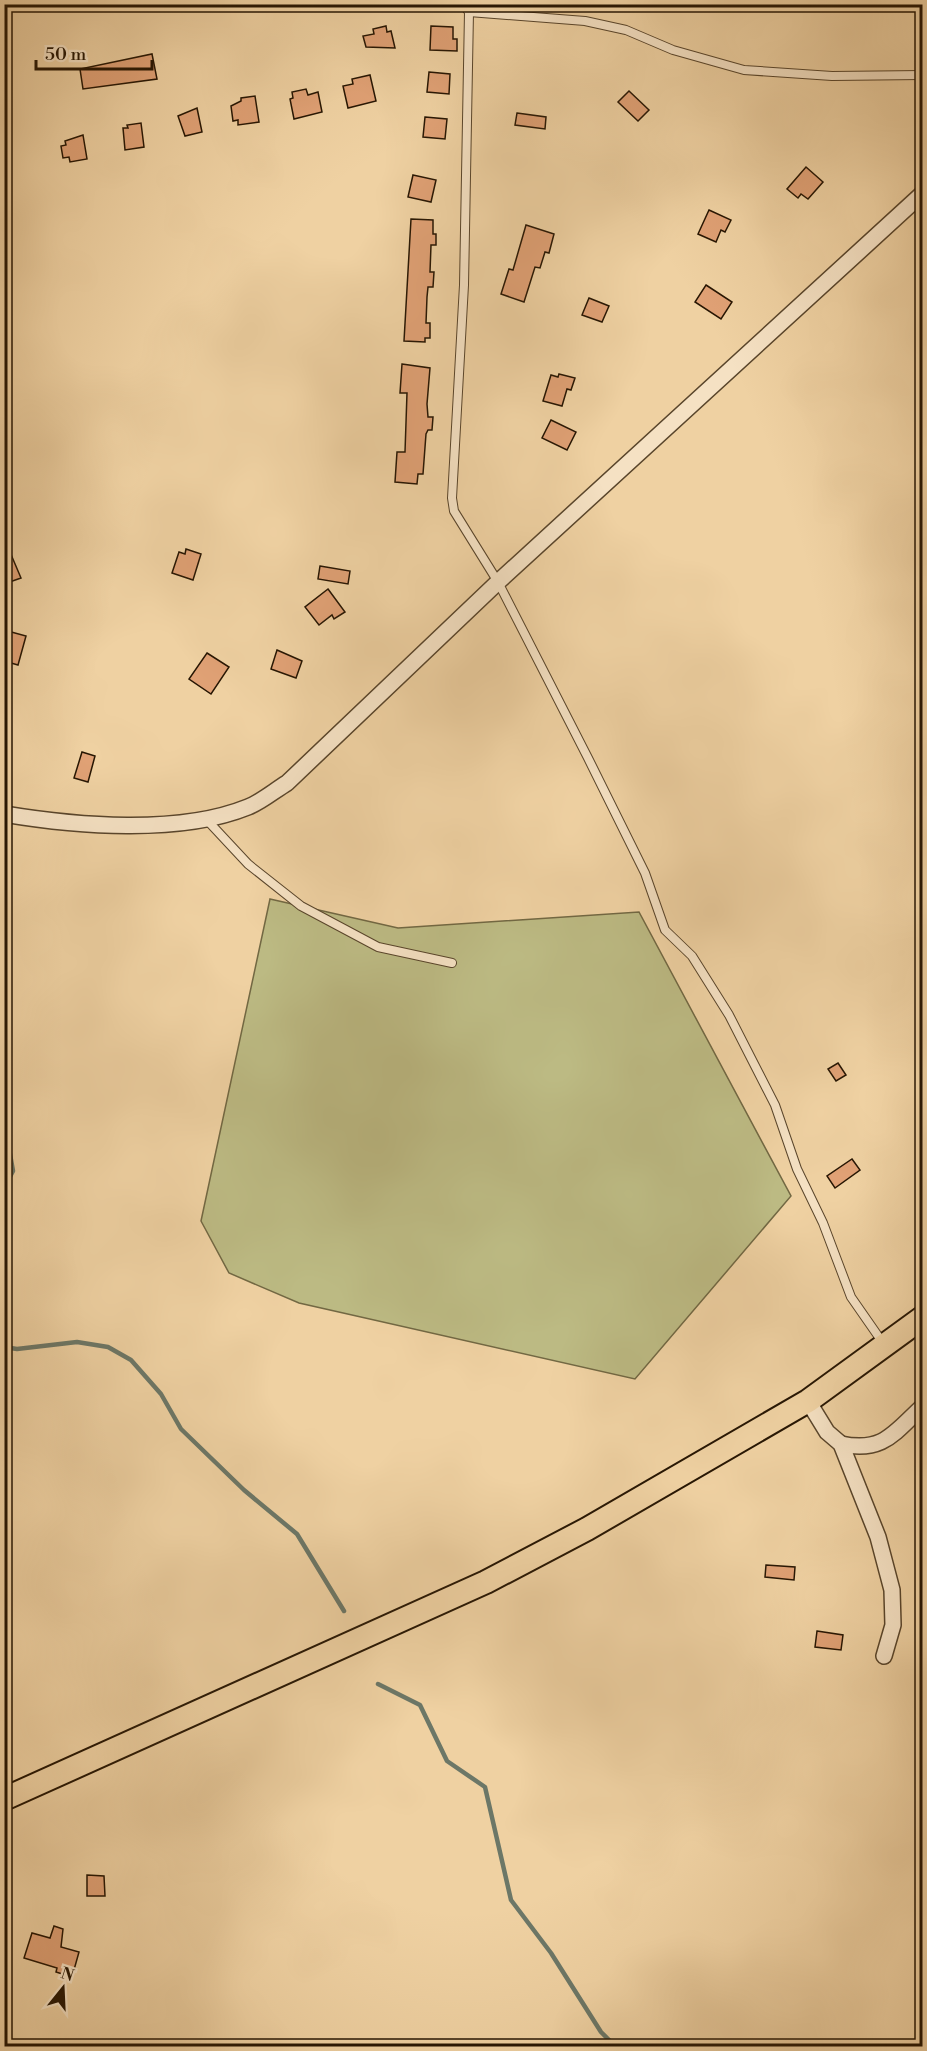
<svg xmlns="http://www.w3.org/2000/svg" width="927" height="2051" font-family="'Libre Bodoni',serif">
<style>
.green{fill:#bcba83;stroke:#726843;stroke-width:1.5}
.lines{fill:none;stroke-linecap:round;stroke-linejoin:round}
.stream{stroke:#6c7767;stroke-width:4.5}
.building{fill:#e0a175;stroke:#271603;stroke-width:1.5}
.service-casing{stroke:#59452b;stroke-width:10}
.minor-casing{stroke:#59452b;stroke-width:18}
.primary-casing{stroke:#271603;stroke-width:26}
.service{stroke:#f5e1c3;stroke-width:8}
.minor{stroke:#f5e1c3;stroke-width:15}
.primary{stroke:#efd1a2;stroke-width:22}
</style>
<rect width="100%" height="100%" fill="#efd1a2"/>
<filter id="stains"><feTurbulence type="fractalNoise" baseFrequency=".00333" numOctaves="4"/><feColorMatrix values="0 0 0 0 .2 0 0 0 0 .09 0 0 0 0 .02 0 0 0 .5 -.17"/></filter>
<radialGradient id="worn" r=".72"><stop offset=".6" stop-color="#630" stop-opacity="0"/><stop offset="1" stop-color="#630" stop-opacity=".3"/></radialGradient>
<polygon class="green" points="270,899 398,928 639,912 791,1196 635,1379 299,1303 229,1273 201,1221"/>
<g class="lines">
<g class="stream">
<polyline points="4,1121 13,1171 4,1188"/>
<polyline points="4,1347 17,1349 77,1342 108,1347 131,1360 161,1394 181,1429 244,1490 297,1534 344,1611"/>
<polyline points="378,1684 420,1705 447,1761 485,1787 511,1900 551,1953 601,2032 615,2046"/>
</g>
</g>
<g class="building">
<polygon points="386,26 387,32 391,31 395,48 366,47 363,36 374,34 373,29"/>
<polygon points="431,26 453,27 453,39 457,39 457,51 430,50"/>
<polygon points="152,54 157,79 83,89 80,69"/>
<polygon points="429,72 450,74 449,94 427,92"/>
<polygon points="370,75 376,101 348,108 343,86 353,84 352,79"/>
<polygon points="306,89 308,95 318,92 322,112 294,119 290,99 293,98 292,92"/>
<polygon points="629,91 649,110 638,121 618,102"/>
<polygon points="255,96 259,122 238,125 238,120 233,121 231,106 241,101 241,98"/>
<polygon points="197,108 202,132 185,136 178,116"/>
<polygon points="517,113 546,117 545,129 515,125"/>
<polygon points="425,117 447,119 445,139 423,137"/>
<polygon points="141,123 144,147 125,150 123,128 128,128 127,125"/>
<polygon points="83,135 87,159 70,162 69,157 63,158 61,146 66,145 65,141"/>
<polygon points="806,167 823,182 808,199 801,194 798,198 787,189"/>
<polygon points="413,175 436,180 431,202 408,197"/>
<polygon points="709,210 731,220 725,232 721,230 716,242 698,234"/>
<polygon points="411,219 433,220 433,234 436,234 436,245 431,245 430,272 434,272 433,287 428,287 427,297 426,323 430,323 430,338 425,338 425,342 404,341"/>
<polygon points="526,225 554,234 549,253 545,252 540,268 535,267 524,302 501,294 509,269 513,270"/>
<polygon points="706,285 732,302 721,319 695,302"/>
<polygon points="589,298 609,306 602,322 582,315"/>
<polygon points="402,364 430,368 427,404 428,417 433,417 432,430 428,430 426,434 423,474 418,474 417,484 395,482 397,452 405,452 407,393 400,393"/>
<polygon points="559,374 575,378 571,390 567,389 562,406 543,401 551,375 558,377"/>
<polygon points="551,420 576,432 567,450 542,438"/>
<polygon points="4,538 21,578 4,584"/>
<polygon points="186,549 201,554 193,580 172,573 179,552 185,554"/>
<polygon points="320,566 350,571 348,584 318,579"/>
<polygon points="328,589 345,612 334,619 332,615 319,625 305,607"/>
<polygon points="4,630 26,636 18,665 4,661"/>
<polygon points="277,650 302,661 296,678 271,669"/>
<polygon points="207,653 229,667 211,694 189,679"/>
<polygon points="82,752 95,756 88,782 74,778"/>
<polygon points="838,1063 846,1075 836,1081 828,1069"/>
<polygon points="852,1159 860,1170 835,1188 827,1176"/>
<polygon points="766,1565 795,1567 794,1580 765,1577"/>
<polygon points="817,1631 843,1635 841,1650 815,1647"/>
<polygon points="87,1875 104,1876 105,1896 87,1896"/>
<polygon points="54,1926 63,1929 61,1947 79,1952 72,1977 56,1972 57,1968 24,1958 32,1933 50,1938"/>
</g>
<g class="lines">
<g class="service-casing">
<g id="service">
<polyline points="463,4 469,12 585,21 626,30 673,50 744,70 832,76 922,75"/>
<polyline points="469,12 464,285 452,498 454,511 498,582 588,758 645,873 665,930 692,956 729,1015 775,1105 797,1169 823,1223 851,1297 883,1343"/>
<polyline points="206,819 248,864 301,906 378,947 452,963"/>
</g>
</g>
<g class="minor-casing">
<g id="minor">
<path d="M4,814C76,826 179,835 248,807C261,802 274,791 287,783L498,582L922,194"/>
<polyline points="808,1401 827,1432 841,1444 878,1537 892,1590 893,1625 884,1656"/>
<path d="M841,1444C883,1453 894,1433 922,1407"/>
</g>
</g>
<g class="primary-casing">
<polyline id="primary" points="4,1799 486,1582 587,1529 808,1401 922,1318"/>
</g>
<use href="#service" class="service"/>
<use href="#minor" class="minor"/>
<use href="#primary" class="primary"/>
</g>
<rect width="927" height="2051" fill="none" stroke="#efd1a2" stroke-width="24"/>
<rect x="6" y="6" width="915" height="2039" fill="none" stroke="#271603" stroke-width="3"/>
<rect x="12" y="12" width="903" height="2027" fill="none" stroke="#271603" stroke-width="1.5"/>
<g transform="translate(63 1988) rotate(18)" stroke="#f5e1c3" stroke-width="4.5" paint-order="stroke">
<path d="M0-4.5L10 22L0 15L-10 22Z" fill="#271603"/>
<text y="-9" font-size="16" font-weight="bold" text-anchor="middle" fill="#271603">N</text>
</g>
<path d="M36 60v9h116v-9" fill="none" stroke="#271603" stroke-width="3"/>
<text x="45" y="60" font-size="18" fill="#271603" stroke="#f5e1c3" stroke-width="4.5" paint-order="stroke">50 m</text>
<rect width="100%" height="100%" filter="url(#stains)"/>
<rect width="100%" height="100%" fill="url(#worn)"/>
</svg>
